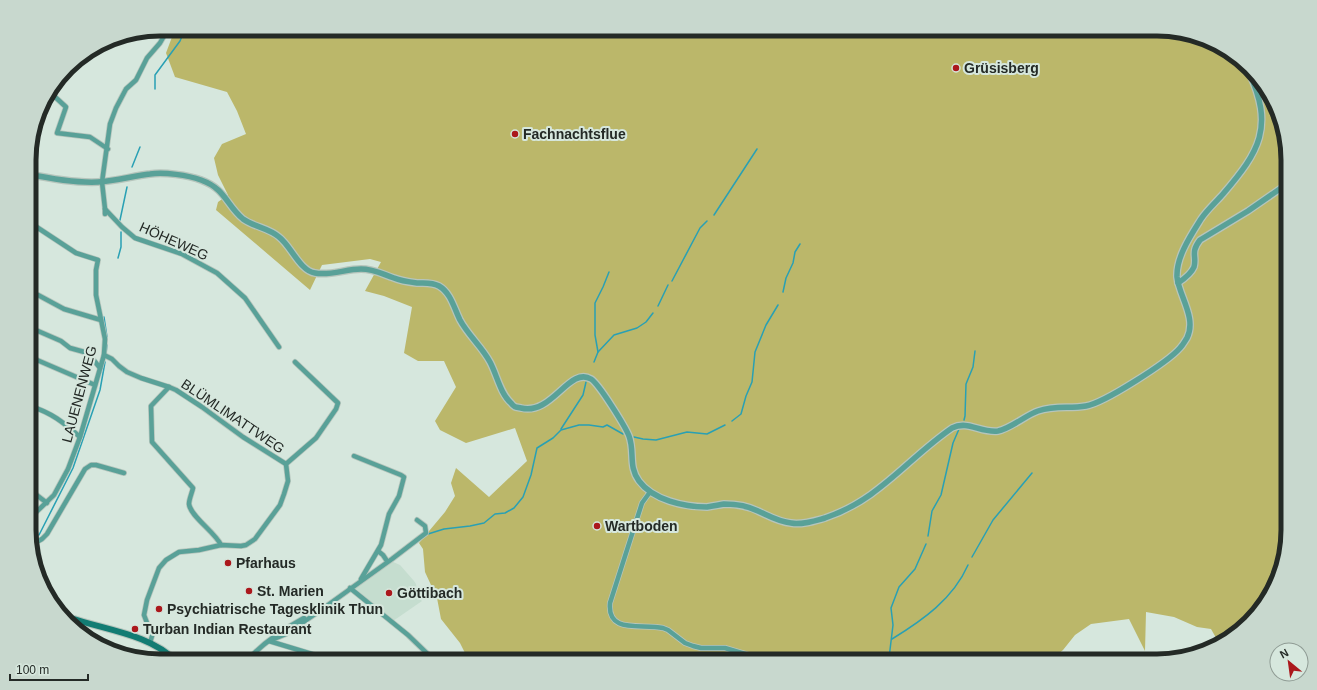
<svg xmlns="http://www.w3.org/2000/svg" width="1317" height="690" font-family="Arial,sans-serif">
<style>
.built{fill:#c5ddcf}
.green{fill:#bbb76a}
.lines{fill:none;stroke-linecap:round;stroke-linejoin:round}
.stream{stroke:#29a0b4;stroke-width:1.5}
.minor-casing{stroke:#b6c5bc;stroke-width:6}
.tertiary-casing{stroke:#b6c5bc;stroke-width:8}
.secondary-casing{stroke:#b6c5bc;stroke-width:8}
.minor{stroke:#59a198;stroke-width:4.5}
.tertiary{stroke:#59a198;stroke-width:5.5}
.secondary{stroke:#127c73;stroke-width:6}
.poi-dot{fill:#ab181c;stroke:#d6e7dd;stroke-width:1.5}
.labels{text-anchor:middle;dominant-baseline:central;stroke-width:4;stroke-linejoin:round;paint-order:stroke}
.poi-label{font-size:14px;font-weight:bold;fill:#242a26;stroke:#d6e7dd;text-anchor:start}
.street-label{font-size:14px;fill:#242a26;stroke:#d6e7dd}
.rim{fill:none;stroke:#242a26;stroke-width:5}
</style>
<rect width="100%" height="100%" fill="#d6e7dd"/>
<polygon class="built" points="391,561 400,565 414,581 416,584 418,597 422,601 393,621 355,588"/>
<polygon class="green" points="175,29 1157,29 1215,43 1266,87 1287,143 1288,531 1274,588 1230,639 1219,643 1211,629 1197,627 1174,617 1146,612 1145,651 1129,619 1091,624 1075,635 1063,650 1050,661 469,661 460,643 441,619 437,598 425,572 423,549 419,543 445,512 455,496 451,483 456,468 489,497 527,461 515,428 466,443 440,430 435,421 456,387 444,361 418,361 404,353 412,307 384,296 365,291 381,262 370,259 322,265 310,290 216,210 218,202 228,195 218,175 214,158 222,144 246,134 237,111 227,92 175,77 166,53"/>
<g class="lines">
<g class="stream">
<polyline points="155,89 155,75 180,41 185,29"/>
<polyline points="132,167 140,147"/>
<polyline points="714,215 757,149"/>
<polyline points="120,220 127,187"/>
<polyline points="118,258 121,247 121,232"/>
<polyline points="672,281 700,228 707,221"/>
<polyline points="783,292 786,278 793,263 795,252 800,244"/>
<polyline points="658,306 668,285"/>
<polyline points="104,317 107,337"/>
<polyline points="598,352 595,335 595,303 603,287 609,272"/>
<polyline points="106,353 107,345"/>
<polyline points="594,362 598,352 614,335 637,328 646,322 653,313"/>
<polyline points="964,420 965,416 966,384 973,367 975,351"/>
<polyline points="732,421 741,414 746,396 752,382 755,352 766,325 778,305"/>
<polyline points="561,429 583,395 586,382"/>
<polyline points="634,437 643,439 656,440 687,432 707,434 725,425"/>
<polyline points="428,534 444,529 470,526 484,523 495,514 505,513 514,508 523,497 531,475 537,448 553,438 561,430 579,425 589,425 603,427 607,425 623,434"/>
<polyline points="39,535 73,468 100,390 105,362"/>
<polyline points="928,536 932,511 941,495 953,443 959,429"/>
<polyline points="972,557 993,520 1032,473"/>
<path d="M892,639C923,620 953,599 968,565"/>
<polyline points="889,658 893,625 891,608 899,587 915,569 926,544"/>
</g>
<g class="minor-casing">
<g id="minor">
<polyline points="54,96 66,107 57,133 90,137 108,149"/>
<polyline points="105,209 122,227 135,238 182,254 217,273 245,298 279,347"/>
<polyline points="105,214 105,209 102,182 110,124 116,108 126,89 136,80 147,58 160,43 168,29"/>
<polyline points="29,222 76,253 98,260 96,270 96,295 105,339 104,355 80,437 68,469 54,495 30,518"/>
<polyline points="30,292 38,295 64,309 101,320"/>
<polyline points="38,331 61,341 70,348 88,353 100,368"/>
<polyline points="104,355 112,359 119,366 127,372 141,378 169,387 176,390 202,407 243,437 286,464"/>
<polyline points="30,357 95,385"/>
<path d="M169,387L151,406L152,442L193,488C192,493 189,499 189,504C190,516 215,532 221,545"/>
<path d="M30,406C52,413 63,422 80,437"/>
<polyline points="354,456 401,475 404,477 399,496 389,514 381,545 361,579"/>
<polyline points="30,490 47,503"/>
<path d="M650,492L642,503L610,603C607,635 642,623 663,628L668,630L685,643L693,646L701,648H725L762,659L783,661L870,657H877L886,661"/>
<polyline points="35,543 42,539 47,534 85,469 91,465 96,465 124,473"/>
<polyline points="378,551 383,555 387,561"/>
<polyline points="350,588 408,635 435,661"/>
<polyline points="269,641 286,634 321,610 392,559 426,533 425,526 417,520"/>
<polyline points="269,641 335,661"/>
<polyline points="150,643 152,636 144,615 147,600 159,568 166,560 179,552 199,550 221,545 241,546 246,545 255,539 280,505 284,494 288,481 286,464 316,438 336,409 338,403 295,362"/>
<path d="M247,661C262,643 284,629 304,618"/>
</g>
</g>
<g class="tertiary-casing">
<g id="tertiary">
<path d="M29,174C52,179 76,183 98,182C116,181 133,176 150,174C164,172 188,175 201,180C226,189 226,205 243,219C254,227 269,228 279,237C291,246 300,271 315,273C330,276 346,269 361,269C374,269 382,274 394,278C401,281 409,282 417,283C425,283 432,282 439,286C451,293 454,308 460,320C468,335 482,347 490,362C497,375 500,393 511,403C515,408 516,407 521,408C552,416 569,366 591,379C599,384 625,426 629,436C635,452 628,466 639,481C653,500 684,507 707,507C713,506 719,505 724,504C735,504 748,506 758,511C769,516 779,522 791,523C802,525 814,521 825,518C879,500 907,459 952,428C968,420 980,433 998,431C1010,429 1026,415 1038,411C1056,405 1069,409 1086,406C1104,403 1168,362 1180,348C1183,345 1185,341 1187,338C1197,318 1179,296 1177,277C1176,257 1191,235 1201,219C1207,210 1216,202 1223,194C1260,151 1274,127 1249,72"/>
<path d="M1178,283C1184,279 1191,274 1194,267C1197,256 1190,253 1200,240L1248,211L1287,184"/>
</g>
</g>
<g class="secondary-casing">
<g id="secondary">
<polyline points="30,534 36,546 41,576"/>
<polyline points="43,581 44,585"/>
<path d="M68,617C103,630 148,633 176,661"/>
</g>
</g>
<use href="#minor" class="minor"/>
<use href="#tertiary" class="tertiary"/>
<use href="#secondary" class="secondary"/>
</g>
<g class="poi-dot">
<circle cx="956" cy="68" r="4"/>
<circle cx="515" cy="134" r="4"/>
<circle cx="597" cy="526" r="4"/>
<circle cx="228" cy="563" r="4"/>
<circle cx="249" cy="591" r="4"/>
<circle cx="389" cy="593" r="4"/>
<circle cx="159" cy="609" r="4"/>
<circle cx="135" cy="629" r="4"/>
</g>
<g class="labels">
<g class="poi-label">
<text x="964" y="68">Grüsisberg</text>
<text x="523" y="134">Fachnachtsflue</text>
<text x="605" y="526">Wartboden</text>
<text x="236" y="563">Pfarhaus</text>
<text x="257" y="591">St. Marien</text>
<text x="397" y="593">Göttibach</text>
<text x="167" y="609">Psychiatrische Tagesklinik Thun</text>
<text x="143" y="629">Turban Indian Restaurant</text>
</g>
<g class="street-label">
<text transform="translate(174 241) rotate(24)">HÖHEWEG</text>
<text transform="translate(79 394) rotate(-75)">LAUENENWEG</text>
<text transform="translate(233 416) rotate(34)">BLÜMLIMATTWEG</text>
</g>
</g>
<path d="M0 0H1317V690H0ZM160 36H1157A124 124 0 0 1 1281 160V530A124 124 0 0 1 1157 654H160A124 124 0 0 1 36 530V160A124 124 0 0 1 160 36Z" fill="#c8d8ce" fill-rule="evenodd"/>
<path class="rim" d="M160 36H1157A124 124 0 0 1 1281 160V530A124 124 0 0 1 1157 654H160A124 124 0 0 1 36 530V160A124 124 0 0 1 160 36Z"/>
<g transform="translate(1289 662) rotate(331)"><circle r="19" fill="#d6e7dd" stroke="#8f9b94"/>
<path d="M0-3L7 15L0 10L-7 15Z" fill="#ab181c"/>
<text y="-6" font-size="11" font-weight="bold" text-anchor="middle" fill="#242a26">N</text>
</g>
<path d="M10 674v6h78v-6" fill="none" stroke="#242a26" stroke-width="2"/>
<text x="16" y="674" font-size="12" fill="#242a26" stroke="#d6e7dd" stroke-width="3" paint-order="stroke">100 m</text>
</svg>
